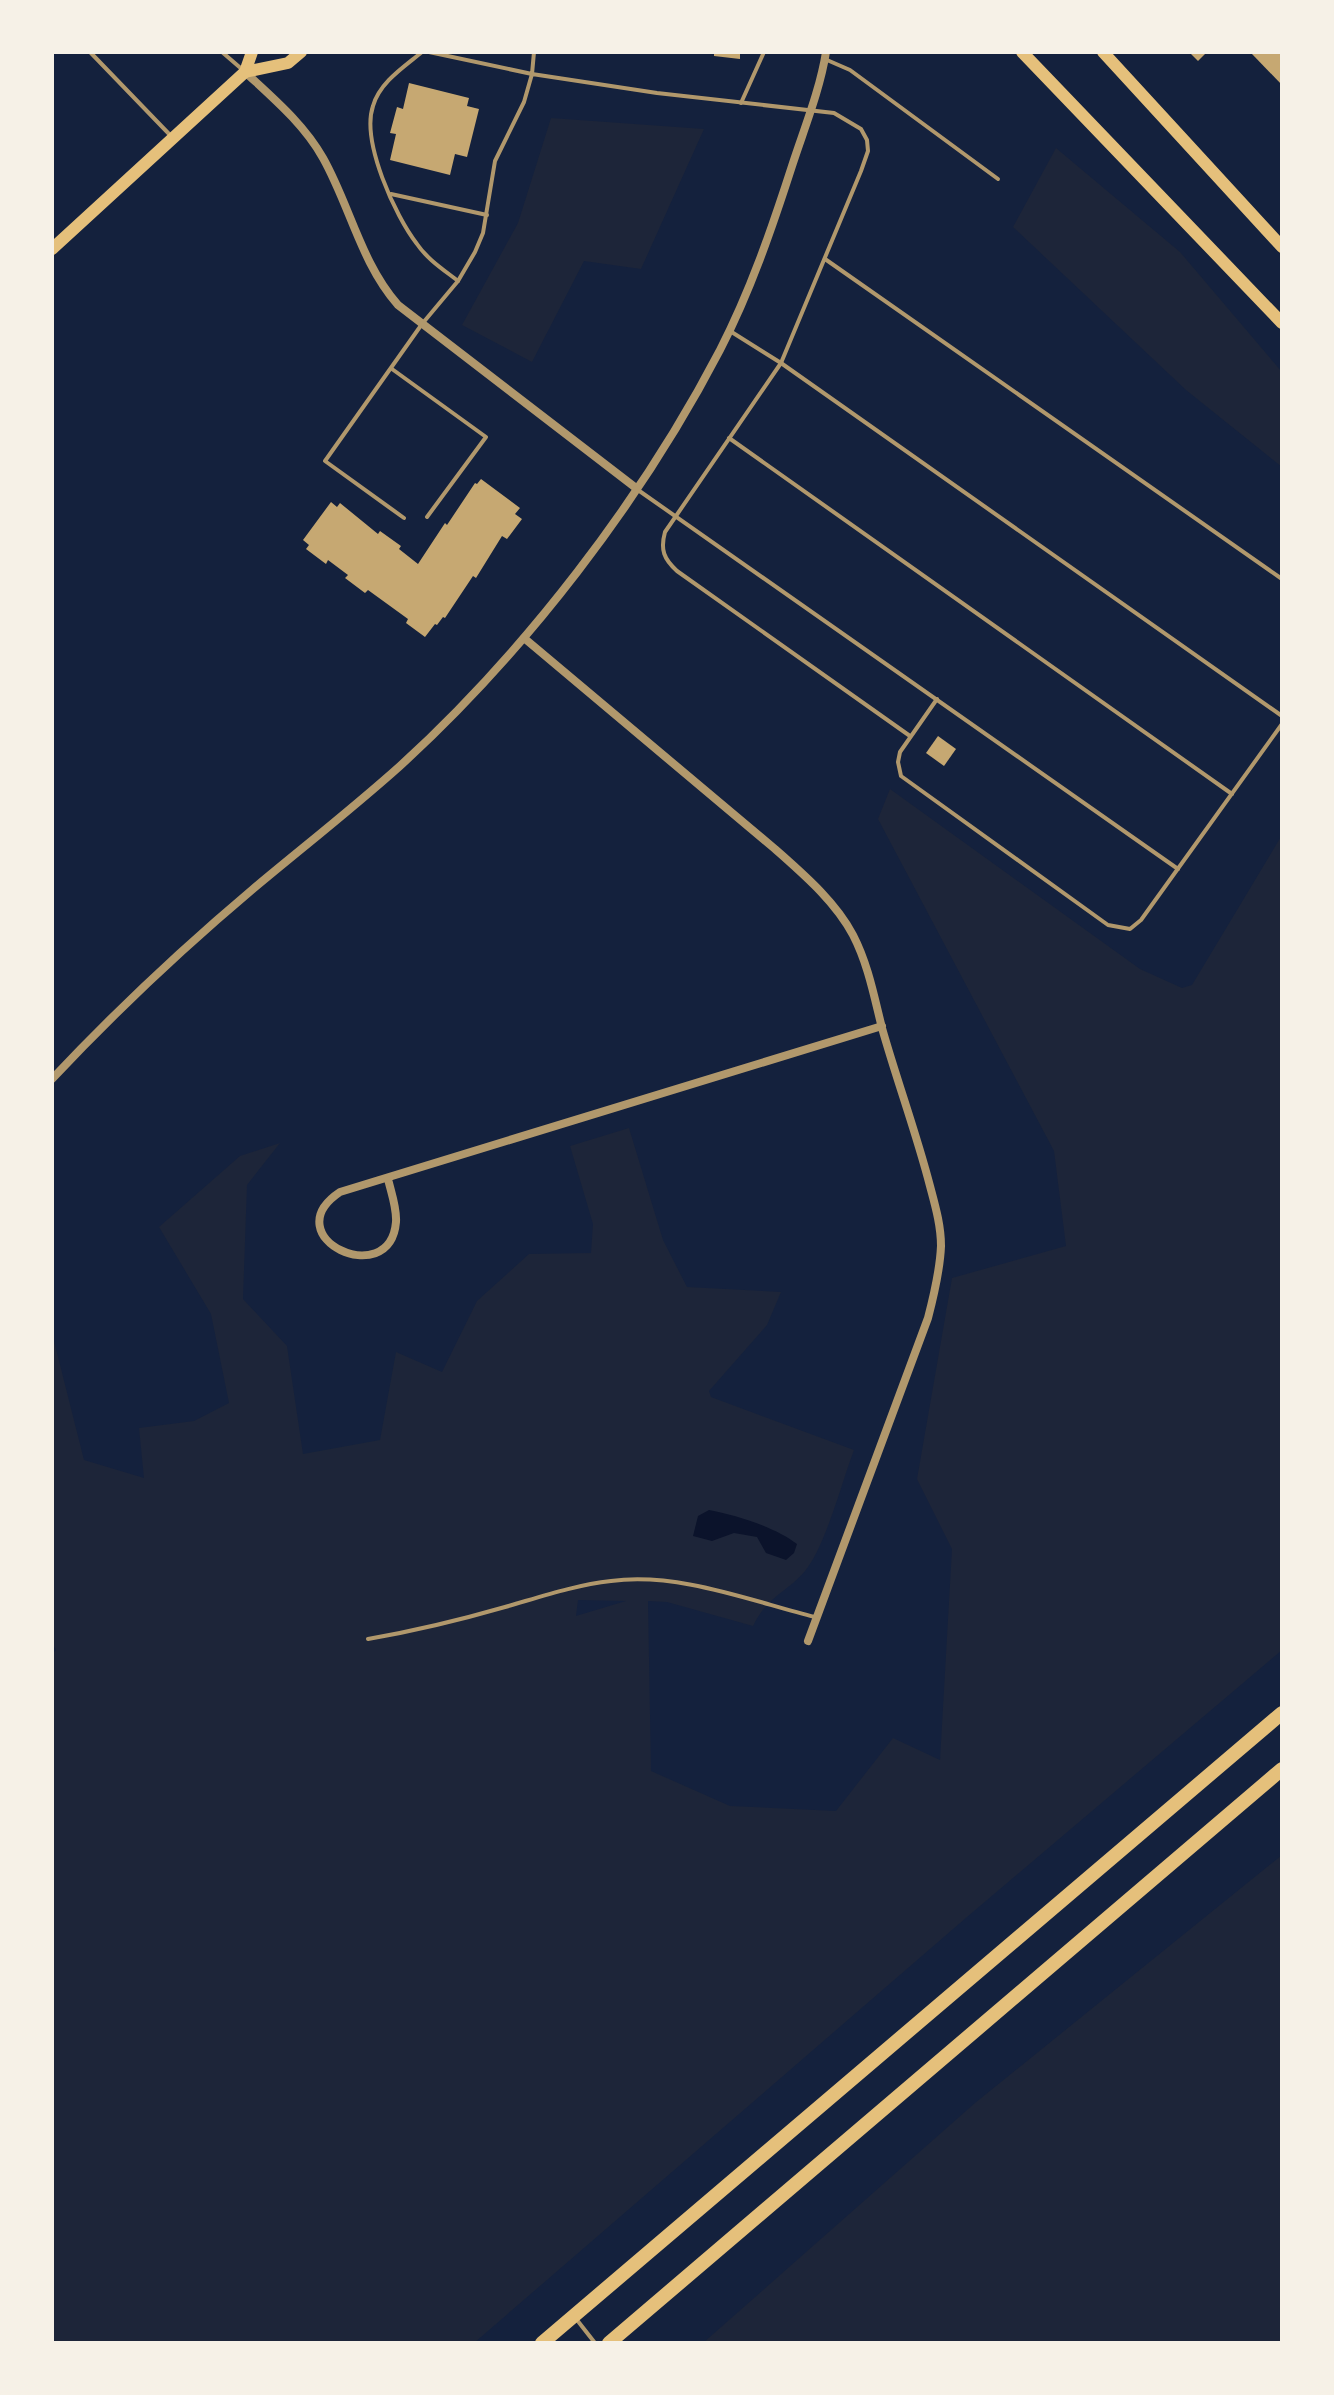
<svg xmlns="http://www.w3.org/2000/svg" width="1334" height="2395" font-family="Poppins,sans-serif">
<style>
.green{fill:#1d2539;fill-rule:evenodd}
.water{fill:#0b132b}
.building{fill:#c6a872}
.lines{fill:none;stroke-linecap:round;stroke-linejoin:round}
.service{stroke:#b1986c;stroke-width:4}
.minor{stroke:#b1986c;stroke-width:8}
.secondary{stroke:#e5c07b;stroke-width:12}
.primary{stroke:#e5c07b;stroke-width:12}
.motorway{stroke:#e5c07b;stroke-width:14}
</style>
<rect width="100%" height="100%" fill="#14213d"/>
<g class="green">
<polygon points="551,118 704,129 641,269 584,261 532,362 462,325 518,223"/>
<polygon points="1056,148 1180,252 1282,372 1282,467 1186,390 1013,227"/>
<path d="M890,789L1140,969L1182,988L1192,985L1282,835V1650L967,1917L474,2343H52V1654L56,1650L52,1643V1333L84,1460L144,1478L139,1428L194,1421L229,1403L211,1314L159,1227L240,1156L280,1143L247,1185L243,1299L287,1346L303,1454L380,1440L396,1352L442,1372L477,1301L529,1254L591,1253L593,1224L570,1146L629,1128L663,1240L687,1287L781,1292L767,1325L709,1391L711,1397L854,1450C842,1482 827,1540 808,1567C790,1592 768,1594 753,1626L667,1602L648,1601L651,1771L730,1806L836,1811L893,1738L940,1760L952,1549L917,1479L952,1278L1066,1246L1054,1151L878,819ZM578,1600L626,1601L576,1616Z"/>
<polygon points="1282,1855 1282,2343 703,2343 975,2103"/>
</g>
<path class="water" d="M709,1510C736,1515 775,1527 797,1544L794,1553L786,1560L766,1553L757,1537L734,1533L712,1541L693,1536L698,1516Z"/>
<g class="building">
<polygon points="714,52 740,52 740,59 714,56"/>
<polygon points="1189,52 1207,52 1198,61"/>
<polygon points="1254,52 1282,52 1282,85 1252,54"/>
<polygon points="409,83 469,98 467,106 479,109 467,157 455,154 450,175 390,160 396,134 390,133 397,107 403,109"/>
<polygon points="481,479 520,508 515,514 522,519 507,539 502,536 476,578 473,576 445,618 443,617 437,625 435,624 425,637 406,623 408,619 368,590 365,593 345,578 348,575 328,560 326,564 306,549 309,545 303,540 331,502 337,507 340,503 378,534 380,531 401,546 399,549 418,564 445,523 447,525 475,483 477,484"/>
<polygon points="938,736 956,749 944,766 926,753"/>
</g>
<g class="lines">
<g class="service">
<polyline points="90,52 171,136"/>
<polyline points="222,52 244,71"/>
<path d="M422,52C404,67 380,82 373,106C361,141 395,216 417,244C427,259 444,270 458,281"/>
<polyline points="429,52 532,74 534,52"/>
<polyline points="827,60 850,70 998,179"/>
<polyline points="741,103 764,52"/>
<polyline points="391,194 487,215"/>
<polyline points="825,259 1282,579"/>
<polyline points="730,331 781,363 1282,716"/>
<polyline points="392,369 486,437 427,517"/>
<polyline points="729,438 1232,794"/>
<polyline points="638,490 1178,869"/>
<path d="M404,518L325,461L422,324L458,281L475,252L483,233L495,161L524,102L532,74L657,93L834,113L861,129L867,140L868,151L861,171L781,363L665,532C660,550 664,559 677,571L910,736"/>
<polyline points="937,699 900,752 898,762 901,776 1108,925 1130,929 1141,920 1282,724"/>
<path d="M368,1639C414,1631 460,1620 505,1607C540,1597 575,1585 611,1581C679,1572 751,1601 815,1617"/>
<polyline points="577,2320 595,2343"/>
</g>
<g class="minor">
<path d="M245,72C273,98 304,124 323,158C350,206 361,263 398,305L636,488"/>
<path d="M524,638L775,849C803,874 835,901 853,935C868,964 874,996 882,1028C897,1081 916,1132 930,1186C935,1205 941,1225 941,1246C940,1270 934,1295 928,1318L808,1641"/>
<path d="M52,1079C115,1012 183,948 253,889C302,848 352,809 400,766C525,652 642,500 720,350C750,292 772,228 792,166C804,129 820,90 826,52"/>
<path d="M388,1179C391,1192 397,1208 396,1222C390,1292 273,1237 340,1192L882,1026"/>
</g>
<g class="secondary">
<polyline points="1022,52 1282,323"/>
<polyline points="1103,52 1282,247"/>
</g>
<g class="primary">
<polyline points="245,72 288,63 301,52"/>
<polyline points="52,249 245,72 252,52"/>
</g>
<g class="motorway">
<polyline points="542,2343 1282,1713"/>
<polyline points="609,2343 1282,1769"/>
</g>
</g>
<rect width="1334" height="2395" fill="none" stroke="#f6f1e7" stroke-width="108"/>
</svg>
